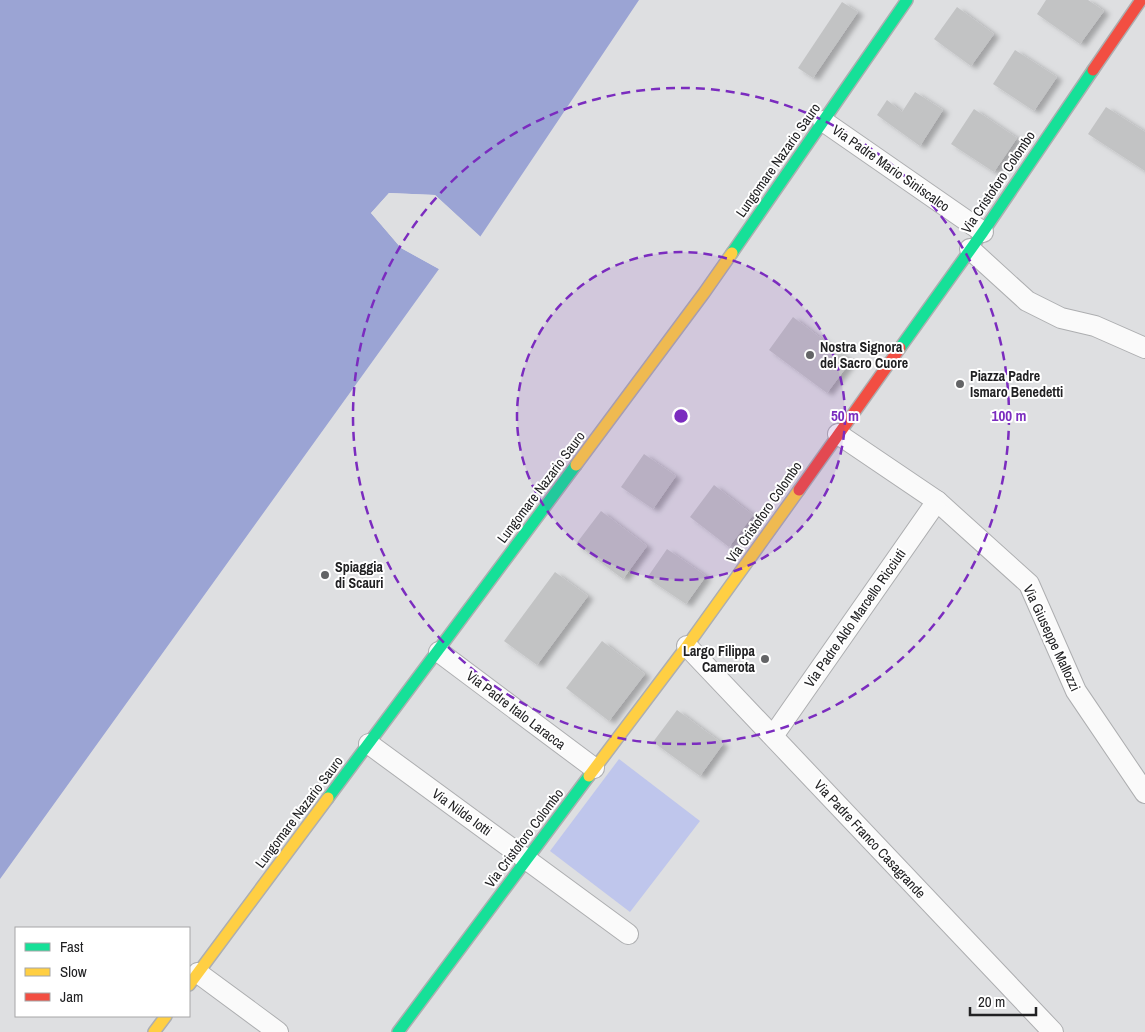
<svg xmlns="http://www.w3.org/2000/svg" width="1145" height="1032" font-family="'Archivo Narrow',sans-serif">
<style>
.green{fill:#bfc6ec}
.water{fill:#9ba4d4}
.pier{fill:#dedfe1}
.building{fill:#c2c3c4;filter:url(#shadow)}
.lines{fill:none;stroke-linecap:round;stroke-linejoin:round}
.street-casing{stroke:#adaeb0;stroke-width:22}
.fast-casing{stroke:#adaeb0;stroke-width:14}
.slow-casing{stroke:#adaeb0;stroke-width:14}
.jam-casing{stroke:#adaeb0;stroke-width:14}
.street{stroke:#fafafa;stroke-width:20}
.fast{stroke:#16e098;stroke-width:11}
.slow{stroke:#ffcf43;stroke-width:11}
.jam{stroke:#f24e42;stroke-width:11}
.ring{fill:none;stroke:#7b2cbf;stroke-width:2.5;stroke-dasharray:9 6}
.poi-dot{fill:#636466;stroke:#fff;stroke-width:2}
.labels{text-anchor:middle;dominant-baseline:central;stroke-width:4;stroke-linejoin:round;paint-order:stroke}
.street-label{font-size:14px;fill:#212123;stroke:#fff}
.poi-label{font-size:14px;font-weight:bold;fill:#212123;stroke:#fff;text-anchor:start}
.centre{fill:#7b2cbf;stroke:#fff;stroke-width:2.5}
.ring-label{font-size:15px;text-anchor:middle;font-weight:bold;fill:#7b2cbf;stroke:#fff;stroke-width:4;stroke-linejoin:round;paint-order:stroke}
</style>
<defs>
<filter id="shadow"><feDropShadow dx="5.5" dy="3" stdDeviation="2.5" flood-color="#0004"/></filter>
</defs>
<rect width="100%" height="100%" fill="#dedfe1"/>
<polygon class="green" points="619,759 700,821 630,912 550,851"/>
<polygon class="water" points="0,0 639,0 480,237 435,195 389,193 371,213 401,248 439,269 0,879"/>
<polygon class="pier" points="389,193 435,195 482,238 478,238 434,198 390,196 374,213 403,246 442,269 439,269 401,248 371,213"/>
<g class="building">
<polygon points="1046,0 1088,0 1104,11 1080,44 1037,14"/>
<polygon points="842,2 858,12 813,78 798,68"/>
<polygon points="957,7 994,34 971,66 934,39"/>
<polygon points="1015,50 1057,77 1034,111 993,84"/>
<polygon points="915,92 943,110 920,146 877,115 887,100 902,112"/>
<polygon points="1106,107 1145,132 1145,171 1088,134"/>
<polygon points="974,109 1017,138 994,172 951,144"/>
<polygon points="793,317 851,361 827,393 769,350"/>
<polygon points="644,454 676,476 653,509 621,487"/>
<polygon points="714,485 753,515 729,547 690,517"/>
<polygon points="601,511 647,546 623,579 576,544"/>
<polygon points="667,549 706,576 686,604 647,578"/>
<polygon points="555,572 588,596 537,665 504,641"/>
<polygon points="602,641 645,674 609,721 566,688"/>
<polygon points="677,710 723,744 700,776 653,742"/>
</g>
<g class="lines">
<g class="street-casing">
<g id="street">
<polyline points="823,121 983,232"/>
<polyline points="970,249 1027,301 1061,318 1095,326 1145,348"/>
<polyline points="838,434 937,501 1029,584 1076,691 1145,793"/>
<polyline points="687,646 1053,1032"/>
<polyline points="439,652 594,768"/>
<polyline points="773,736 937,501"/>
<polyline points="369,744 628,934"/>
<polyline points="198,973 278,1032"/>
</g>
</g>
<g class="fast-casing">
<g id="fast">
<polyline points="732,253 907,0"/>
<polyline points="900,348 983,232 1093,70"/>
<polyline points="328,798 576,465"/>
<polyline points="398,1032 589,776"/>
</g>
</g>
<g class="slow-casing">
<g id="slow">
<polyline points="576,465 704,293 732,253"/>
<polyline points="589,776 687,646 799,490"/>
<polyline points="189,985 328,798"/>
<polyline points="154,1032 166,1016"/>
</g>
</g>
<g class="jam-casing">
<g id="jam">
<polyline points="1093,70 1141,0"/>
<polyline points="799,490 900,348"/>
</g>
</g>
<use href="#street" class="street"/>
<use href="#fast" class="fast"/>
<use href="#slow" class="slow"/>
<use href="#jam" class="jam"/>
</g>
<circle cx="681" cy="416" r="164" fill="#7b2cbf" fill-opacity=".12"/>
<g class="ring">
<circle cx="681" cy="416" r="164"/>
<circle cx="681" cy="416" r="328"/>
</g>
<g class="poi-dot">
<circle cx="810" cy="355" r="5"/>
<circle cx="960" cy="384" r="5"/>
<circle cx="325" cy="575" r="5"/>
<circle cx="765" cy="659" r="5"/>
</g>
<g class="labels">
<g class="street-label">
<text transform="translate(778 160) rotate(-55)">Lungomare Nazario Sauro</text>
<text transform="translate(891 168) rotate(35)">Via Padre Mario Siniscalco</text>
<text transform="translate(998 182) rotate(-56)">Via Cristoforo Colombo</text>
<text transform="translate(541 487) rotate(-53)">Lungomare Nazario Sauro</text>
<text transform="translate(764 512) rotate(-55)">Via Cristoforo Colombo</text>
<text transform="translate(855 618) rotate(-55)">Via Padre Aldo Marcello Ricciuti</text>
<text transform="translate(1052 638) rotate(65)">Via Giuseppe Mallozzi</text>
<text transform="translate(516 710) rotate(37)">Via Padre Italo Laracca</text>
<text transform="translate(299 812) rotate(-53)">Lungomare Nazario Sauro</text>
<text transform="translate(462 812) rotate(36)">Via Nilde Iotti</text>
<text transform="translate(524 838) rotate(-53)">Via Cristoforo Colombo</text>
<text transform="translate(870 839) rotate(47)">Via Padre Franco Casagrande</text>
</g>
<g class="poi-label">
<text x="820" y="347">Nostra Signora<tspan x="820" dy="16">del Sacro Cuore</tspan></text>
<text x="970" y="376">Piazza Padre<tspan x="970" dy="16">Ismaro Benedetti</tspan></text>
<text x="335" y="567">Spiaggia<tspan x="335" dy="16">di Scauri</tspan></text>
<text x="755" y="651" text-anchor="end">Largo Filippa<tspan x="755" dy="16">Camerota</tspan></text>
</g>
</g>
<circle cx="681" cy="416" r="8" class="centre"/>
<g class="ring-label">
<text x="845" y="421">50 m</text>
<text x="1009" y="421">100 m</text>
</g>
<rect x="15" y="927" width="175" height="90" fill="#ffffff" stroke="#a6a6a7"/>
<rect x="25" y="943" width="25" height="8" fill="#16e098" stroke="#a6a6a7"/>
<text x="60" y="952" font-size="15" fill="#212123">Fast</text>
<rect x="25" y="968" width="25" height="8" fill="#ffcf43" stroke="#a6a6a7"/>
<text x="60" y="977" font-size="15" fill="#212123">Slow</text>
<rect x="25" y="993" width="25" height="8" fill="#f24e42" stroke="#a6a6a7"/>
<text x="60" y="1002" font-size="15" fill="#212123">Jam</text>
<path d="M970 1007v8h66v-8" fill="none" stroke="#212123" stroke-width="2.5"/>
<text x="978" y="1007" font-size="15" fill="#212123" stroke="#ffffff" stroke-width="4" paint-order="stroke">20 m</text>
</svg>
